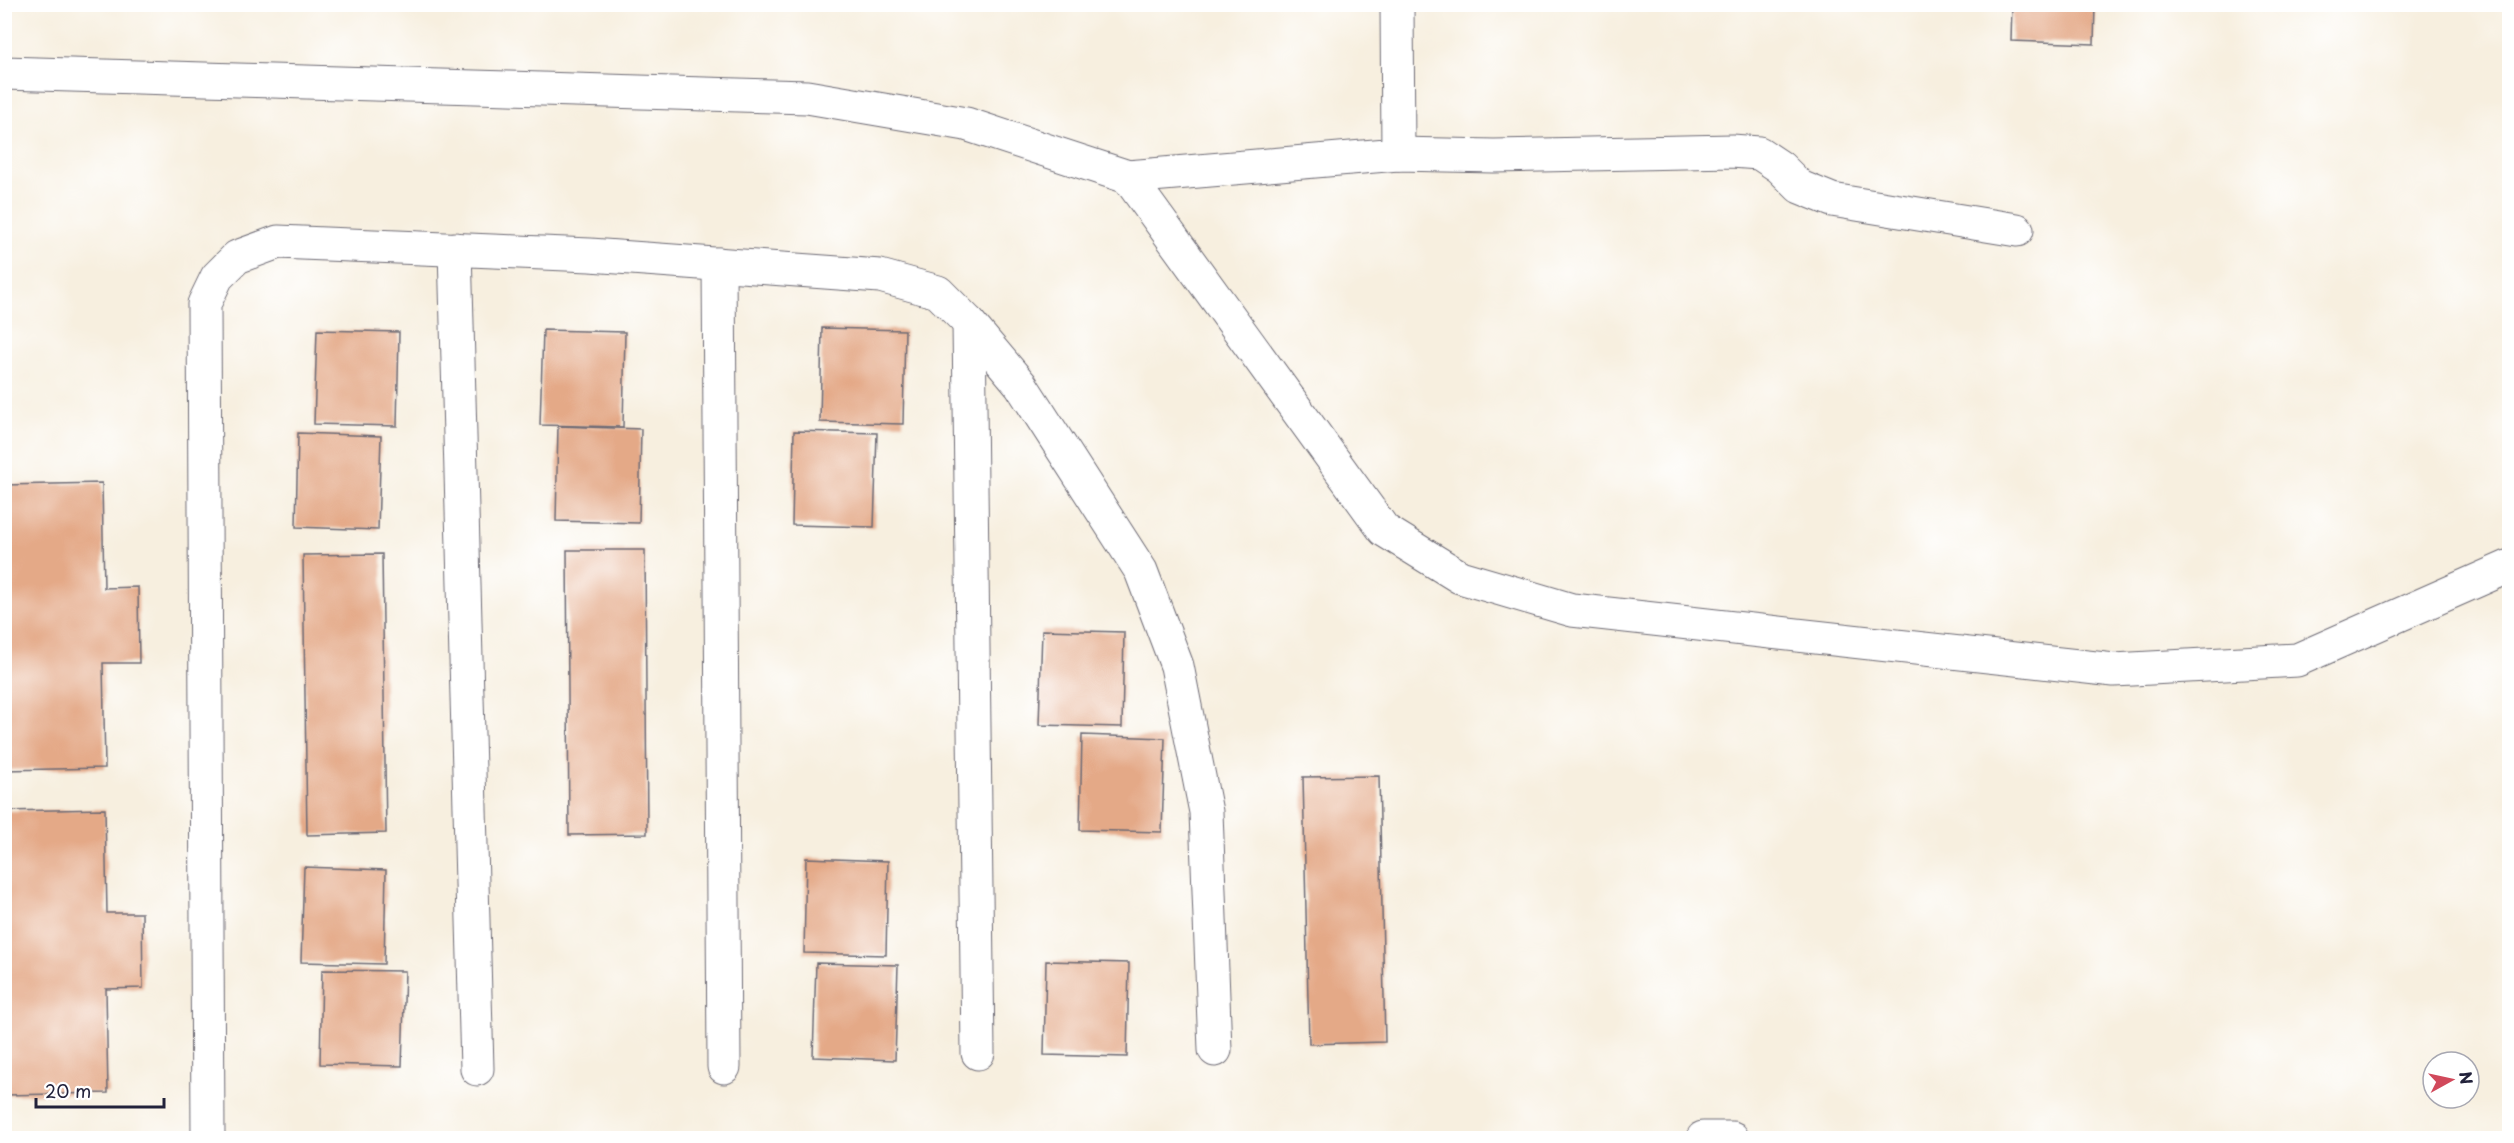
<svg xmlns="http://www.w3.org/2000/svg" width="2514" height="1143" font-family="'Playpen Sans',sans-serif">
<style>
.building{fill:#e4a987}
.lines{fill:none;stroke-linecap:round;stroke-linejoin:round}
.minor-casing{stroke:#6d6a74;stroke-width:35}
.minor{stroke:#fff;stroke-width:33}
</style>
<rect width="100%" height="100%" fill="#fff"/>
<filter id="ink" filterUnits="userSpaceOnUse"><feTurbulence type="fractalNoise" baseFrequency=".0167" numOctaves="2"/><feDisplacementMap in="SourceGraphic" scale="12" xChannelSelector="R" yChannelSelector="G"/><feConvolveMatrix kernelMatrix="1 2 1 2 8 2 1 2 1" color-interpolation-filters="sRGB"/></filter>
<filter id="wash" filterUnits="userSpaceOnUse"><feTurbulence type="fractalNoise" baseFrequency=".008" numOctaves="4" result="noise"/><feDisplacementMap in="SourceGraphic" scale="24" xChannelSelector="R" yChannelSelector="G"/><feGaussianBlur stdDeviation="1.35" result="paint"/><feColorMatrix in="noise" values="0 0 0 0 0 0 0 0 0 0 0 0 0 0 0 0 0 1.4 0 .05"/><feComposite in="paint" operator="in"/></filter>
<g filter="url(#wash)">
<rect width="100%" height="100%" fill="#f7efdf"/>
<g id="blocks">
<g class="building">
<polygon points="2012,4 2095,4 2094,44 2011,41"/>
<polygon points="822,328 905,330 903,424 820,422"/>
<polygon points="317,330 399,332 397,426 314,424"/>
<polygon points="543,330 625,332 623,427 540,425"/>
<polygon points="558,426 641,429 639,523 556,521"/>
<polygon points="794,431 877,433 874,527 792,525"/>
<polygon points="298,433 381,436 378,530 296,527"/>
<polygon points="102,483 104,588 138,587 139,663 103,663 105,768 4,770 4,485"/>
<polygon points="567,550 645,550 647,834 569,835"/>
<polygon points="382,554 386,833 307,835 303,555"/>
<polygon points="1042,630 1124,632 1122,727 1039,725"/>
<polygon points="1082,735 1165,738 1162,832 1080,830"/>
<polygon points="1379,776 1385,1042 1309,1044 1303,777"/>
<polygon points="105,809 107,913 142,913 143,988 106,989 108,1093 4,1095 4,811"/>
<polygon points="806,858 888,861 886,955 804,953"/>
<polygon points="304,867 386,870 384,964 301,962"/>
<polygon points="1046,961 1129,963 1127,1057 1044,1055"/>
<polygon points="816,963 898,965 895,1060 813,1057"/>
<polygon points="322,970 405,971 402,1066 320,1064"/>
</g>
</g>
</g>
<g filter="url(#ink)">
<use href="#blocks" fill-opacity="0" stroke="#6d6a74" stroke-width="1.5"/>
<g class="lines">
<g class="minor-casing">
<g id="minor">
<polyline points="1397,4 1398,154"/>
<polyline points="4,73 807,97 966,124 1128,177 1384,530 1460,577 1572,610 2114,670 2297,660 2510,566"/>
<polyline points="1128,177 1398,154 1494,156 1732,151 1759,153 1780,167 1800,187 1832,200 2017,230"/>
<polyline points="455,249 477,1069"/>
<polyline points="719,264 724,1067"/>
<polyline points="969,323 978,1053"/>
<polyline points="208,1138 204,304 217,277 237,257 278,242 590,255 880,276 938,292 969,323 1021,385 1141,571 1177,666 1206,812 1215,1050"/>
<polyline points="1703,1138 1732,1138"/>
</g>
</g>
<use href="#minor" class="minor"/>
</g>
</g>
<rect width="2514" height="1143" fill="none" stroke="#fff" stroke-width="24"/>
<g transform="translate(2451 1080) rotate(82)"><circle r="28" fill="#ffffff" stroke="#a7a7b1" stroke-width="1.5"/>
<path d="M0-4.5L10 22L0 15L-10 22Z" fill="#d1495b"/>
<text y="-9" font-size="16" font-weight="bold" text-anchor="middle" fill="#22223b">N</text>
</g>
<path d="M36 1098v9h128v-9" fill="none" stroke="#22223b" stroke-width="3"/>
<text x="45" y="1098" font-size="18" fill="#22223b" stroke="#ffffff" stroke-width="4.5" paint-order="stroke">20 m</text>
</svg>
